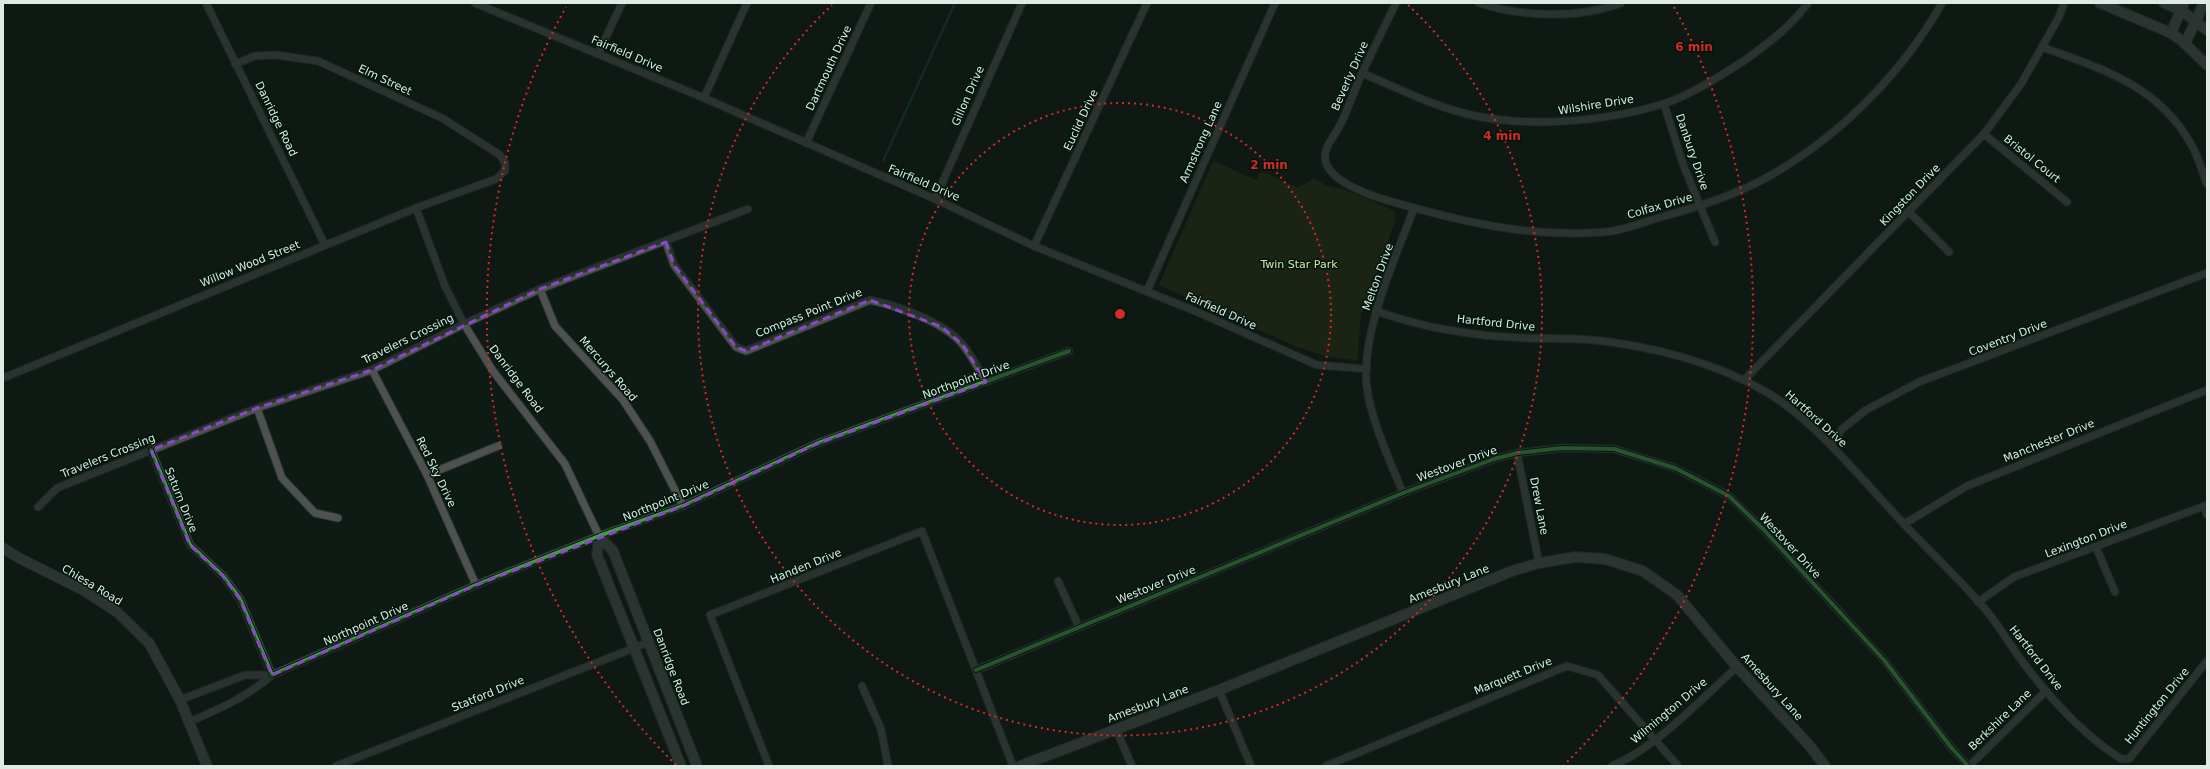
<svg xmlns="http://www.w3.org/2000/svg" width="2210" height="769" font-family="'DejaVu Sans',sans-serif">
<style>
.green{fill:#2a2f17}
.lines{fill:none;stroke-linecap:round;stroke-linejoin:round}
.stream{stroke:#183d3f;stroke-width:2.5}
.street-casing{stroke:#2c3631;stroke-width:9}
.secondary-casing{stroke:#2c3631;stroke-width:12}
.street{stroke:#4d5250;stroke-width:7}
.secondary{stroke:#4e5552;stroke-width:10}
.cycleway-casing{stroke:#01170c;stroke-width:6}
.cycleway{stroke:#469c4c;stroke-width:4}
.marked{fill:none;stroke:#8a49c4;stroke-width:3;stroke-dasharray:8 5;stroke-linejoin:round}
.ring{fill:none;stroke:#d62828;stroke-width:2;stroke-dasharray:2 4}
.labels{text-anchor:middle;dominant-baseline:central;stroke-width:3;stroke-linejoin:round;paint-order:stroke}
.street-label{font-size:11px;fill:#ddebe3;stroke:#01170c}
.park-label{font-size:11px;fill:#d9e4ac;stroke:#01170c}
.centre{fill:#d62828;stroke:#01170c;stroke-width:2}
.ring-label{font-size:12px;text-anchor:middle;font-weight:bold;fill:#d62828;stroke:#01170c;stroke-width:3;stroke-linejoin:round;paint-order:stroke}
</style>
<rect width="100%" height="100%" fill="#0e1a14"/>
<polygon class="green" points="1213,161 1256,180 1261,171 1298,188 1314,178 1325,185 1345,190 1395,211 1396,219 1361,315 1357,361 1321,355 1295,346 1159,285"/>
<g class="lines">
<polyline class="stream" points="883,161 955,3"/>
<g class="street-casing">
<g id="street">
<polyline points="206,3 325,245"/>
<polyline points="475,3 704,98 935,199 1034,246 1195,311 1317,365 1367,369"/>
<path d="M1396,3C1385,26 1373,49 1363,72C1354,89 1349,108 1340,125C1335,136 1325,145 1325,157C1325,181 1374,197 1393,202C1463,222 1530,238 1604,232C1623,231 1643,222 1661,217C1699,207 1739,194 1773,174C1842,134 1903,72 1942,3"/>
<path d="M1479,3C1521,17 1579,19 1621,3"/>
<path d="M2042,47C2102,69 2158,85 2191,144C2198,156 2202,171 2207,184"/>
<polyline points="598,54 622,3"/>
<path d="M1362,73C1400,89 1440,110 1481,117C1538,127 1608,121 1663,104C1693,94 1722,75 1748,58C1770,42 1792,25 1808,3"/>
<polyline points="704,98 747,3"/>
<polyline points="1664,104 1684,167 1715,242"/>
<polyline points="1984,134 2067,202"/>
<polyline points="806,143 871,3"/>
<polyline points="935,199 1022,3"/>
<polyline points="416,208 445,286 464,324 493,371 565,464 599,536"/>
<polyline points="1909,212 1949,252"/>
<path d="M666,242L674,265L736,347L746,351L870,300C898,306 945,322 963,345C972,356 979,370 986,382"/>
<polyline points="1034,246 1147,3"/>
<polyline points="540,289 555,326 623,400 650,441 683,506"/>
<polyline points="1147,291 1275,3"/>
<path d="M1376,311C1423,328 1474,336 1525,338C1547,339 1571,338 1593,340C1653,346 1717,363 1768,393C1817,423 1864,482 1904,524C1932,554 1963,582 1989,614C2004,633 2016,655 2032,674C2057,706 2087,737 2121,759H2129L2207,661"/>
<polyline points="372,370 427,475 476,585"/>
<polyline points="3,378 416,208 496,179 505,171 505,163 500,155 442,118 318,61 276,55 255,56 235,64"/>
<polyline points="1744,380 1984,134 2021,84 2059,17 2064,3"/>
<polyline points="257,408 282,478 315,513 338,518"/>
<polyline points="1831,445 1842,429 1866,410 1919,382 2207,273"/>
<polyline points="151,450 190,545 223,576 240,599 272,675 476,585 599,536 683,506 816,444 1069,351"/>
<polyline points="1517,453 1539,563"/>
<polyline points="427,475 498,446"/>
<path d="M1403,493C1390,461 1375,429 1368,395C1357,339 1395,260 1414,208"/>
<polyline points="2204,506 2207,515"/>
<polyline points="38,507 57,488 257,408 372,370 464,324 540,289 748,209"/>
<polyline points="1904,524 1967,486 2207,390"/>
<polyline points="2096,547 2115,592"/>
<polyline points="1058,581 1079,627"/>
<polyline points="1978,602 2014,577 2207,505"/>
<polyline points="976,670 1403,493 1494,459 1517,453 1562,448 1614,449 1675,468 1729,496 1764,530 1884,660 1950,746 1968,766"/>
<polyline points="862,686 881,729 888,766"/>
<polyline points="1219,690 1251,766"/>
<path d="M180,700L245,675H272C247,697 219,709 189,722"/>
<polyline points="1116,729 1132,766"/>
<polyline points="336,766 649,642"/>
<polyline points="769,766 710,615 922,531 1013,766"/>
<polyline points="1326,766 1567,666 1598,675 1678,766"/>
<path d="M1612,766C1657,747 1700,700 1737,667"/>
<polyline points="1969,766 2046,691"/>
</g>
</g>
<g class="secondary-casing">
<g id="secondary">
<polyline points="2100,3 2171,33 2181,40 2207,65"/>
<polyline points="2164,3 2182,11 2207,30"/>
<polyline points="2171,33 2184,3"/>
<polyline points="2185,44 2204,3"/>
<polyline points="599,536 613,551 697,766"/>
<polyline points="599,536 597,555 681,766"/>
<polyline points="3,548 19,558 83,590 117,612 149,643 180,700 207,766"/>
<polyline points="1020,766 1219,690 1512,571 1539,563 1575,557 1605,559 1643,571 1677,595 1737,667 1809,745 1825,766"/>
</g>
</g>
<use href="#street" class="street"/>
<use href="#secondary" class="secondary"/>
<g class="cycleway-casing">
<g id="cycleway">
<polyline points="151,450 190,545 223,576 240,599 272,675 476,585 599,536 683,506 816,444 1069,351"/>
<polyline points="976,670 1403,493 1494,459 1517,453 1562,448 1614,449 1675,468 1729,496 1764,530 1884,660 1950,746 1968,766"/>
</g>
</g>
<use href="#cycleway" class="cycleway"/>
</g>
<path d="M0 0H2210V769H0ZM666,242L674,265L736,347L746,351L870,300L942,327L963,345L986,382L816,444L683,506L476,585L272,675L240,599L223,576L190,545L151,450L257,408L372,370L540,289Z" fill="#0e1a14" fill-opacity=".55" fill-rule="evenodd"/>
<path class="marked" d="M666,242L674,265L736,347L746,351L870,300L942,327L963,345L986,382L816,444L683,506L476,585L272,675L240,599L223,576L190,545L151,450L257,408L372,370L540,289Z"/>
<g class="ring">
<circle cx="1120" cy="314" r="211"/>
<path d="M1408 5A422 422 0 1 1 832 5"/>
<path d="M676 765A633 633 0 0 1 566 7M1674 7A633 633 0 0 1 1564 765"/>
</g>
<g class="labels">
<g class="street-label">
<text transform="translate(627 54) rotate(23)">Fairfield Drive</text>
<text transform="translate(829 68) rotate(-65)">Dartmouth Drive</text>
<text transform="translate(1350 76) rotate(-66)">Beverly Drive</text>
<text transform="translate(385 80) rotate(25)">Elm Street</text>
<text transform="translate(968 96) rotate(-66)">Gillon Drive</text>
<text transform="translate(1596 105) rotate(-9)">Wilshire Drive</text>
<text transform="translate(276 119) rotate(64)">Danridge Road</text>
<text transform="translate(1081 120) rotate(-65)">Euclid Drive</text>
<text transform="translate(1201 142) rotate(-66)">Armstrong Lane</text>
<text transform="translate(1692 152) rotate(71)">Danbury Drive</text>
<text transform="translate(2032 159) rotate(39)">Bristol Court</text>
<text transform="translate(924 183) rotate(23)">Fairfield Drive</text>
<text transform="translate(1910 195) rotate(-46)">Kingston Drive</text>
<text transform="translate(1660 206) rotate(-16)">Colfax Drive</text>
<text transform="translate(250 264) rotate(-22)">Willow Wood Street</text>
<text transform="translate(1378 277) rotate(-70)">Melton Drive</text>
<text transform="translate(1221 311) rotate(24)">Fairfield Drive</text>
<text transform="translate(809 313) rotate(-22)">Compass Point Drive</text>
<text transform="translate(1496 323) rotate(6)">Hartford Drive</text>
<text transform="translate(2008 338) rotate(-21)">Coventry Drive</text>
<text transform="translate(408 339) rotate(-26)">Travelers Crossing</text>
<text transform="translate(608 369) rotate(49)">Mercurys Road</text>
<text transform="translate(516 379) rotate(53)">Danridge Road</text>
<text transform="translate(966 380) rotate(-20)">Northpoint Drive</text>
<text transform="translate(1816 419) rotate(42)">Hartford Drive</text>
<text transform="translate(2049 441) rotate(-22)">Manchester Drive</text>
<text transform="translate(108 456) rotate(-22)">Travelers Crossing</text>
<text transform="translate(1457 464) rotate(-20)">Westover Drive</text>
<text transform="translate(436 472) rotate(64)">Red Sky Drive</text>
<text transform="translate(181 500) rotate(68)">Saturn Drive</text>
<text transform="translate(666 501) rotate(-22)">Northpoint Drive</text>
<text transform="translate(1539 506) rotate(79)">Drew Lane</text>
<text transform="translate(2086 539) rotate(-21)">Lexington Drive</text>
<text transform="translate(1790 546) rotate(47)">Westover Drive</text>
<text transform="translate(806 566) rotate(-22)">Handen Drive</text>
<text transform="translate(1449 584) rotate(-22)">Amesbury Lane</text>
<text transform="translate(92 585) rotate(31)">Chiesa Road</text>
<text transform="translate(1156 585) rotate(-22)">Westover Drive</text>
<text transform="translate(366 624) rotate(-24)">Northpoint Drive</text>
<text transform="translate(2036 658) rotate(52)">Hartford Drive</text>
<text transform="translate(671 667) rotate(69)">Danridge Road</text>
<text transform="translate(1513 676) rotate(-22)">Marquett Drive</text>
<text transform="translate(1772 687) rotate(48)">Amesbury Lane</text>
<text transform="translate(488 694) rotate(-22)">Statford Drive</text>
<text transform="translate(1148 704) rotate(-21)">Amesbury Lane</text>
<text transform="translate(2157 706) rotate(-51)">Huntington Drive</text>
<text transform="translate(1669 711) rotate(-40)">Wilmington Drive</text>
<text transform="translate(2000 720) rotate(-44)">Berkshire Lane</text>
</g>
<g class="park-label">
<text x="1299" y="264">Twin Star Park</text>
</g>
</g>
<circle cx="1120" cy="314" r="6" class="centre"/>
<g class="ring-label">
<text x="1694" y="51">6 min</text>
<text x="1502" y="140">4 min</text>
<text x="1269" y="169">2 min</text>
</g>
<rect width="2210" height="769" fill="none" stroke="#ddebe3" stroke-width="8"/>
</svg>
